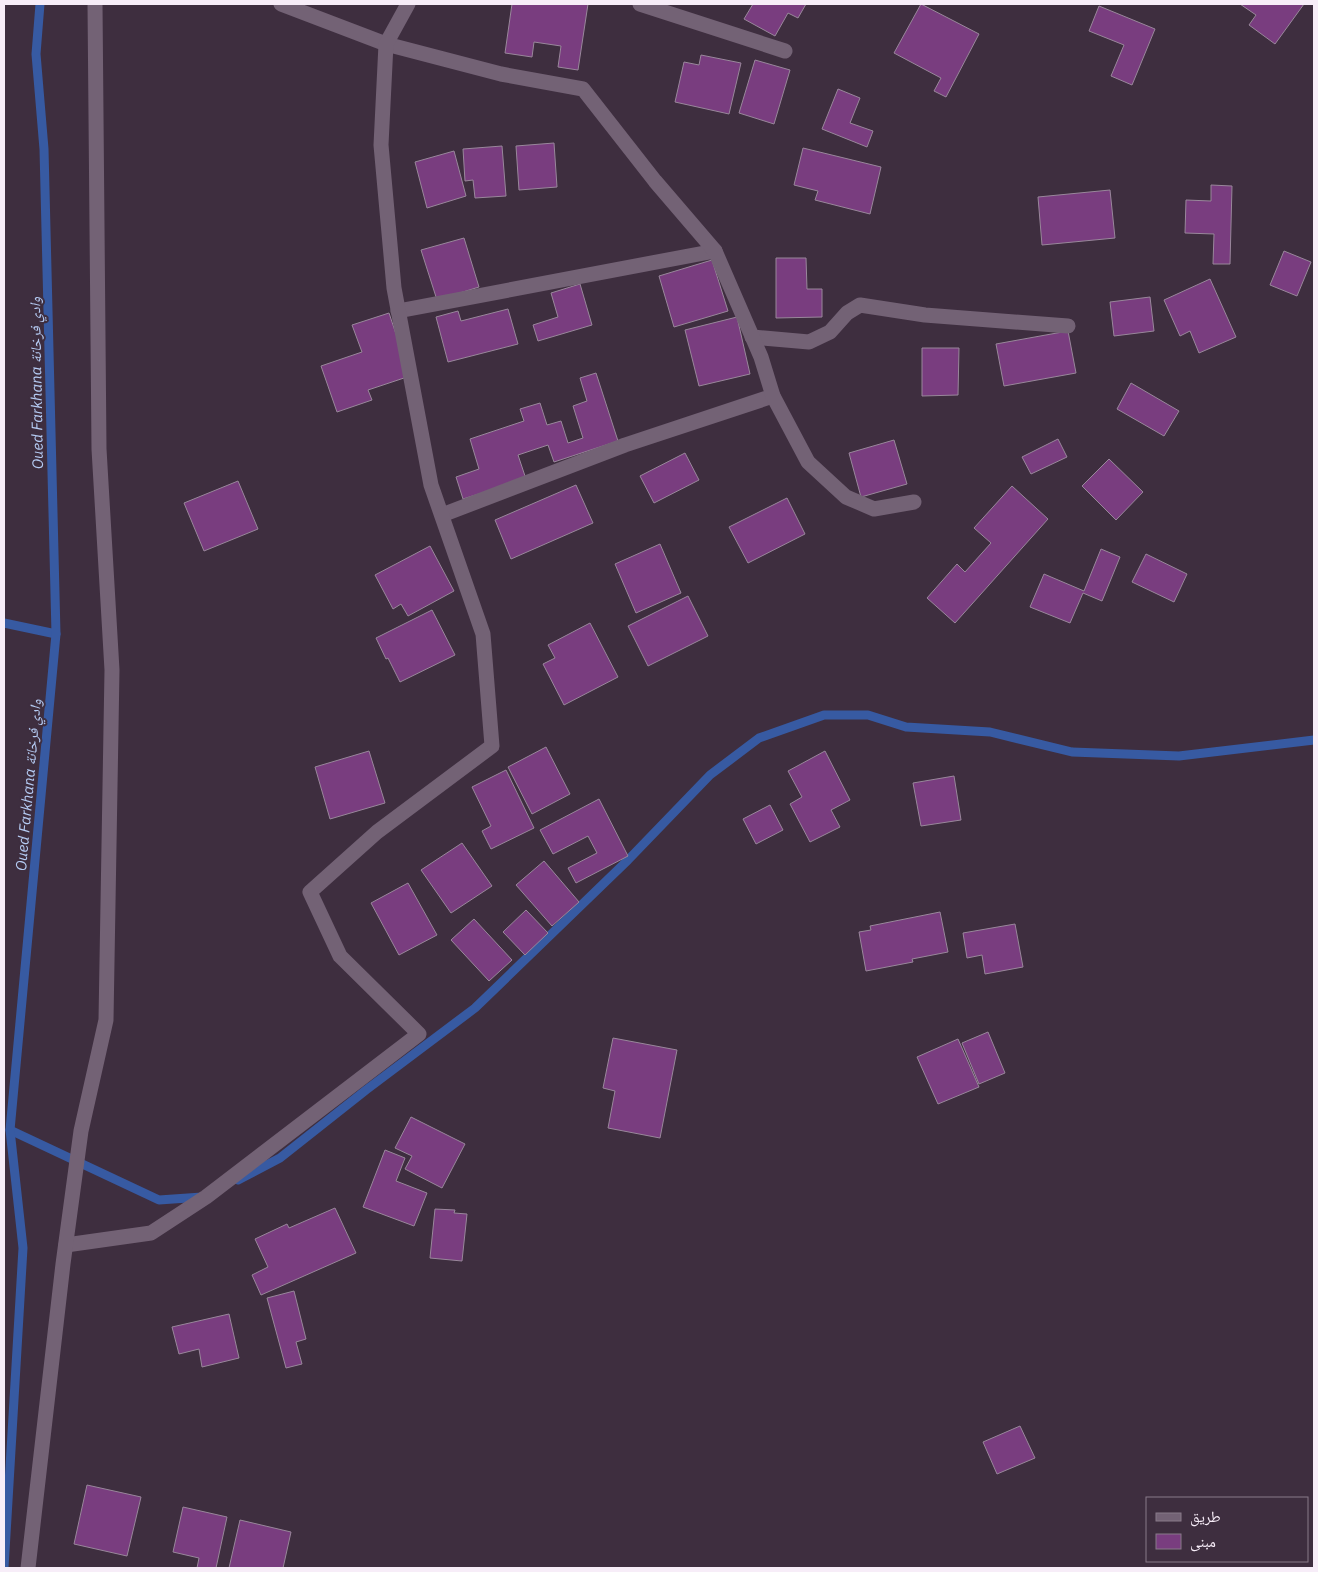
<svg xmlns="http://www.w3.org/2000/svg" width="1318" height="1572" font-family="'IBM Plex Sans','Noto Naskh Arabic',sans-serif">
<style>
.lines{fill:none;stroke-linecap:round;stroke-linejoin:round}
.stream{stroke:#375aa2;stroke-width:9}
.building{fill:#793d7f;stroke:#99879b}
.lane{stroke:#736275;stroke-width:15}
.street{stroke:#736275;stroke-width:15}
.labels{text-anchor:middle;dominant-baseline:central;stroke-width:4;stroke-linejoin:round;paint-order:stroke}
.water-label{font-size:15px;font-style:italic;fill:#b5cbf3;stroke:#3e2e3f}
</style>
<rect width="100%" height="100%" fill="#3e2e3f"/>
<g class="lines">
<g class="stream">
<polyline points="4,623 56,634"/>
<polyline points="10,1130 159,1200 202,1197"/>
<polyline points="238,1180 280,1158 366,1090 475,1008 628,860 710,775 759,738 824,715 868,715 906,727 990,732 1072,752 1179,756 1314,740"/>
<polyline points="4,1568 23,1248 10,1130 56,634 44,149 36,54 40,4"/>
</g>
</g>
<g class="building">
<polygon points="512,4 588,4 578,70 558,67 561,46 534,42 532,57 505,53"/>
<polygon points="753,4 806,4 798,18 788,13 775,36 744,19"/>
<polygon points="921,4 979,34 946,97 934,91 941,78 894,53"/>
<polygon points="1240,4 1304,4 1275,44 1249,25 1256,15"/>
<polygon points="1099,6 1155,29 1132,85 1111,76 1124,45 1089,31"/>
<polygon points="701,55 741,63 729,114 675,102 684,62 699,65"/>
<polygon points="755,60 790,70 774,124 739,113"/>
<polygon points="838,89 860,98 850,123 873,131 867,147 822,129"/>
<polygon points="554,143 557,187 519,190 516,146"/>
<polygon points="502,146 506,196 475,198 473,180 465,181 463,149"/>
<polygon points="803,148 881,167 870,214 815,200 818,191 794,185"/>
<polygon points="454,151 466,196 427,208 415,162"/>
<polygon points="1211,185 1232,186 1230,264 1213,264 1214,234 1185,233 1186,200 1211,201"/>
<polygon points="1110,190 1115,238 1042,245 1038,197"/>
<polygon points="464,238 479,287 437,300 421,250"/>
<polygon points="1284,251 1311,262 1297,296 1270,285"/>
<polygon points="776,258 806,258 807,289 822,289 822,317 776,318"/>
<polygon points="712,260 728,311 674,327 659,276"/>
<polygon points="1210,279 1236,337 1199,353 1190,331 1180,336 1164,300"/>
<polygon points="580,284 592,325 538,341 533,325 558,317 551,293"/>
<polygon points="1150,297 1154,331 1114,336 1110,302"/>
<polygon points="508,309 518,344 448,362 436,317 458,311 461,321"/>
<polygon points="389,313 410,376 368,390 372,400 337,412 321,366 362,352 352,325"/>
<polygon points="737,317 750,374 699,386 685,330"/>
<polygon points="1068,331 1076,373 1004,386 996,344"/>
<polygon points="922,348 959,348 958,395 922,396"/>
<polygon points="596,373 618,441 554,462 548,445 518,455 526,479 463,499 456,477 479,469 470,439 524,421 520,409 540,403 547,425 561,421 568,443 583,438 573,406 587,401 580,378"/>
<polygon points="1131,383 1179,411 1164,436 1117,409"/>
<polygon points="1058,439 1067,457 1031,474 1022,457"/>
<polygon points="894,440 907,484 861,497 849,453"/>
<polygon points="685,453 699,480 654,503 640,476"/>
<polygon points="1109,459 1143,492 1116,520 1082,486"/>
<polygon points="238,481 258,529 204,551 184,503"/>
<polygon points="576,485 593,523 511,559 495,520"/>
<polygon points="1012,486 1048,519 955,623 927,598 957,564 965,572 991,543 974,528"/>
<polygon points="787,498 805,534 748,563 729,527"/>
<polygon points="660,544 681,593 636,613 615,564"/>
<polygon points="430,546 454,591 408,616 401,604 393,609 375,575"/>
<polygon points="1101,549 1120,557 1102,601 1083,593 1070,623 1030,607 1044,574 1084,591"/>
<polygon points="1146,554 1187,574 1174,602 1132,582"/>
<polygon points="688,596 708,636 648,666 628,626"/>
<polygon points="432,610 455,655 400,682 388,658 386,659 376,638"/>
<polygon points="590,623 618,677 564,705 543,664 555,658 548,645"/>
<polygon points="546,747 570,794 532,814 508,767"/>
<polygon points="369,751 385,803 330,819 315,767"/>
<polygon points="825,751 850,800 831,810 840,827 810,842 790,804 802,797 788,771"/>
<polygon points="506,770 534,828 491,849 482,831 491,826 472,787"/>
<polygon points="954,776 961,820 921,826 913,783"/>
<polygon points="599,799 628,856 576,883 568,868 597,853 588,836 553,854 540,830"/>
<polygon points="770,805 783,830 756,844 743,819"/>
<polygon points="462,843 492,886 451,913 421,870"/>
<polygon points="544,861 579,902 552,926 516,885"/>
<polygon points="408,883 437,935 399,955 371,903"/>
<polygon points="526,910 548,933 525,955 503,932"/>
<polygon points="940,912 948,952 912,959 913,962 866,971 859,932 871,930 870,926"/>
<polygon points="474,919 512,960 489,981 451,940"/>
<polygon points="1015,924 1023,967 985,974 982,955 967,958 963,933"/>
<polygon points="988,1032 1005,1073 979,1084 962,1043"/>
<polygon points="613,1038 677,1050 660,1138 608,1128 615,1091 603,1088"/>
<polygon points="958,1039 979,1087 938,1104 917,1057"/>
<polygon points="411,1117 465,1144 442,1188 405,1169 412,1156 395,1148"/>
<polygon points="385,1150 405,1158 396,1181 427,1193 414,1226 363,1207"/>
<polygon points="335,1208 356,1253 261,1295 252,1275 268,1267 255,1239 287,1224 289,1228"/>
<polygon points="435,1209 455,1210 454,1213 467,1214 462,1261 430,1258"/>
<polygon points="294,1291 306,1339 296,1342 302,1364 286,1368 267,1298"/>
<polygon points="229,1314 239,1358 202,1367 199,1349 179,1354 172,1327"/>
<polygon points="1020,1426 1035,1458 997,1474 983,1442"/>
<polygon points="87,1485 141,1497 127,1556 74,1544"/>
<polygon points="183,1507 227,1517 216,1568 197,1568 199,1558 173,1552"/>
<polygon points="240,1520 291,1532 283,1568 229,1568"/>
</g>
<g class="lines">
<g class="lane">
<polyline points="640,4 785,51"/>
<polyline points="398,311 715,251"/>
<polyline points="752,337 809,342 830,332 847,313 860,305 925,315 1068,326"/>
<polyline points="442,515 625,445 773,396"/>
</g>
<g class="street">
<polyline points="281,4 386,44 501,74 583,89 655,181 715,251 761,357 773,396 808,462 846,497 874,509 914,502"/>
<polyline points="66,1245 151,1233 206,1197 419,1034 340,956 310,892 377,832 492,746 483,634 431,485 394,288 381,145 386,44 408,4"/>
<polyline points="28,1568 63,1264 81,1131 106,1020 112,670 99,449 95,4"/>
</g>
</g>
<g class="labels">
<g class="water-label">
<text transform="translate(36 383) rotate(-91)">Oued Farkhana وادي فرخانة</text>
<text transform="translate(28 785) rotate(-85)">Oued Farkhana وادي فرخانة</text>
</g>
</g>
<rect width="1318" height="1572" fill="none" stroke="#f7edf8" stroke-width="10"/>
<rect x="1146" y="1497" width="162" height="65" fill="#3e2e3f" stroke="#887a89"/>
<rect x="1156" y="1513" width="25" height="8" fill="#736275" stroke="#887a89"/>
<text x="1190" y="1522" font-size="15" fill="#f7edf8">طريق</text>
<rect x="1156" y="1534" width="25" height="15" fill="#793d7f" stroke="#887a89"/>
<text x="1190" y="1547" font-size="15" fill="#f7edf8">مبنى</text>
</svg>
